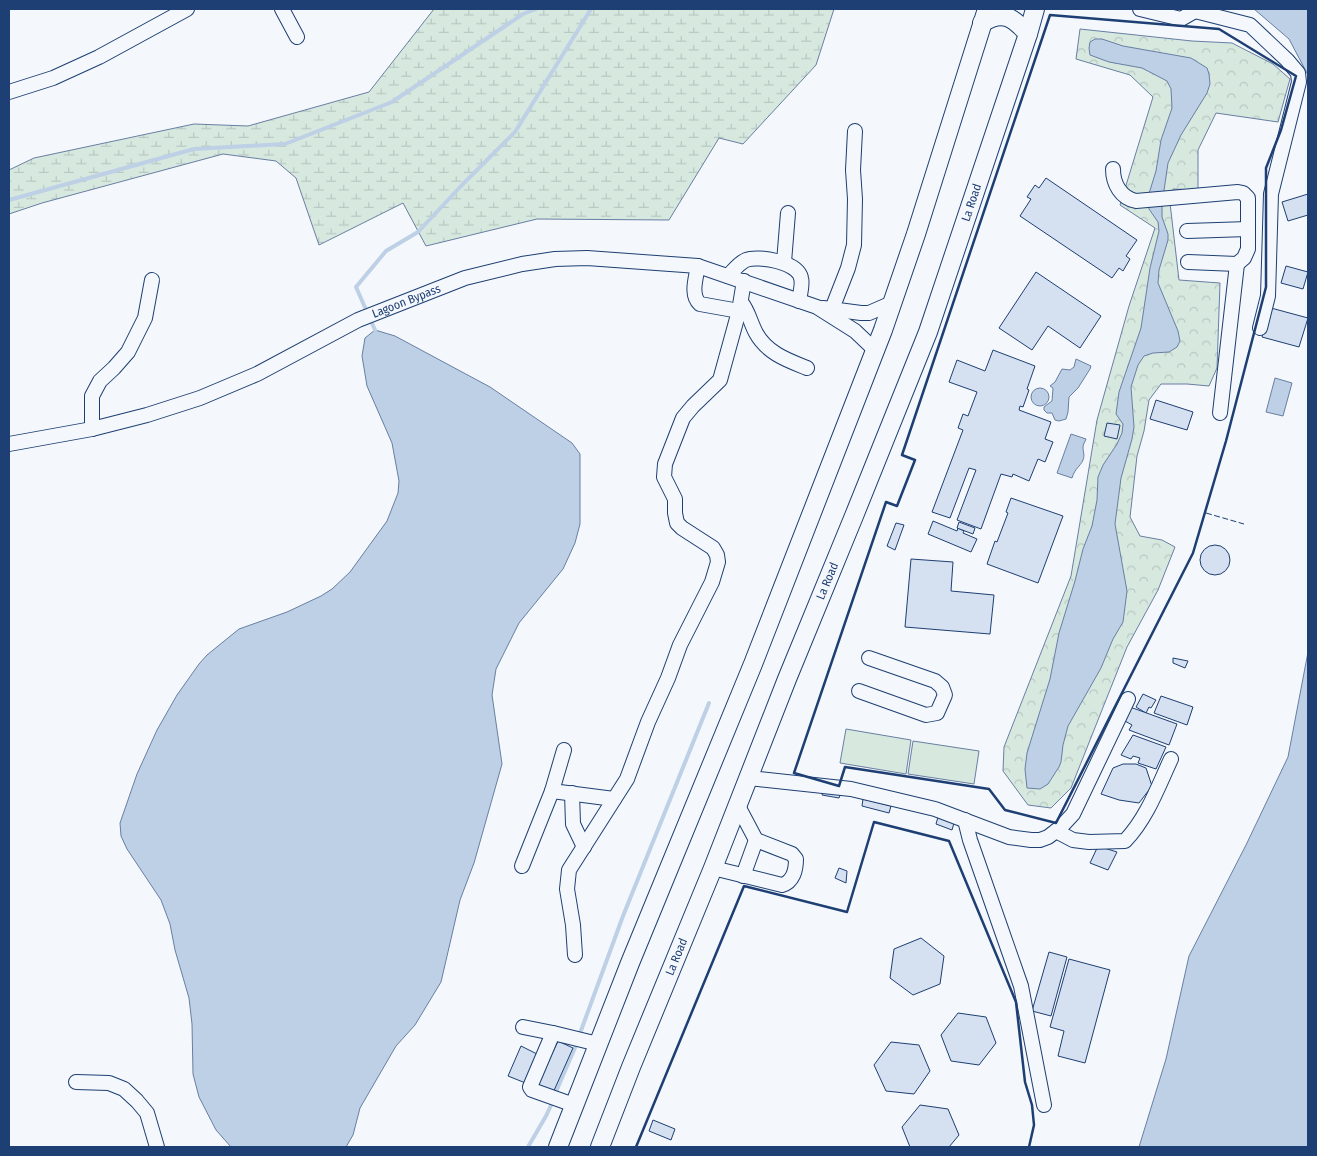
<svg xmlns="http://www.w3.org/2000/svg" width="1317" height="1156" font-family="'Fira Sans Condensed',sans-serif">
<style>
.forest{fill:url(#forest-crowns);stroke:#687fa3}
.wetland{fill:url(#wetland-marsh);stroke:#687fa3}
.pitch{fill:#d7e8df;stroke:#687fa3}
.water{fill:#bed0e5;stroke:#687fa3}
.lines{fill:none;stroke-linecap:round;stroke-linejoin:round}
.stream{stroke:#bed0e5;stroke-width:4}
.building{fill:#d5e0f0;stroke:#1d3f73}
.minor-casing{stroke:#1d3f73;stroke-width:16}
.major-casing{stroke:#1d3f73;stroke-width:20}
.minor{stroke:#f4f7fb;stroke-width:14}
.major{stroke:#f4f7fb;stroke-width:18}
.fence{stroke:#1d3f73;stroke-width:1;stroke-dasharray:6 2.5;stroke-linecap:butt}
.wall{stroke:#1d3f73;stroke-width:2.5}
.labels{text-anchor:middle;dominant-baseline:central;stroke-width:4;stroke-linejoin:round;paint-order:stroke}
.street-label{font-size:12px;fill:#1d3f73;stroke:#f4f7fb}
</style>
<defs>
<pattern id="forest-crowns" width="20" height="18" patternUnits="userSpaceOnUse" patternTransform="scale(1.25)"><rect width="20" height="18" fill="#d7e8df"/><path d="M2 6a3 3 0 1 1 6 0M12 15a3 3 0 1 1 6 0" fill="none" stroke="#b8c8c3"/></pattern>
<pattern id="wetland-marsh" width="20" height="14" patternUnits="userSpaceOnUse" patternTransform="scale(1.25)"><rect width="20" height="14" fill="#d7e8df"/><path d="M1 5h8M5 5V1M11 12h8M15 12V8" fill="none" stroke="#b8c8c3"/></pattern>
</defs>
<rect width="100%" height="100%" fill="#f4f7fb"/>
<polygon class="forest" points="1080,29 1192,41 1232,43 1273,64 1290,79 1278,122 1216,113 1198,150 1198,190 1173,189 1170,203 1179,280 1220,283 1217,368 1209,386 1187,384 1161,384 1149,400 1144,431 1137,456 1130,517 1140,536 1162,540 1175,547 1158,590 1127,647 1071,788 1051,808 1028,805 1003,771 1004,747 1071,576 1097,420 1129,306 1155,228 1120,205 1153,97 1130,75 1076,59"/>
<polygon class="wetland" points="434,9 834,9 816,65 743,144 719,138 669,220 537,219 426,246 403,203 319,245 296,178 276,161 223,154 42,203 9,214 9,170 34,158 194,124 248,126 369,92"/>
<g class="pitch">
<polygon points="846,729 911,740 906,774 840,763"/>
<polygon points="913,741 979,751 974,784 908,774"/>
</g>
<g class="water">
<polygon points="1254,9 1308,9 1308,75 1289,39"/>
<polygon points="1095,39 1102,39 1123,46 1191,58 1207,68 1209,74 1210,84 1207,93 1181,135 1168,163 1162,204 1162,217 1168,234 1168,240 1159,270 1158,283 1178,331 1180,341 1177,347 1169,352 1153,353 1144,356 1138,365 1131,387 1134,427 1132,439 1121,478 1115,524 1127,591 1123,622 1113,639 1101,668 1068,726 1063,745 1061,762 1059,767 1048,784 1040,789 1027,788 1025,769 1027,753 1050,679 1059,633 1075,581 1083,549 1092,526 1097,500 1098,477 1103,465 1117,444 1122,433 1123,424 1116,414 1119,392 1141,328 1150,268 1159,231 1158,222 1149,209 1147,200 1156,171 1161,140 1172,108 1171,89 1167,81 1142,68 1109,62 1090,55 1089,48 1090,42"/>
<polygon points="375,330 395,336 490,387 572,443 580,454 580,524 575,543 563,569 519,623 496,669 492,695 502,764 474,863 460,900 441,982 415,1025 396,1046 360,1108 353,1135 346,1147 231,1147 216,1130 199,1097 193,1074 192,1024 189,998 175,950 170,924 161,900 127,849 121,836 120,823 137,774 157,730 177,695 199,664 207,655 239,629 287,612 321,596 332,589 350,572 387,521 398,493 399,481 392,443 367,386 362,356 365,338"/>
<polygon points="1076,359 1091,366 1090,369 1078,388 1069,397 1068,412 1066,419 1059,421 1055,420 1052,413 1047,413 1044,410 1044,407 1052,401 1053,388 1050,386 1055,382 1062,369 1070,370 1074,367"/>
<polygon points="1275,378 1292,383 1283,416 1266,412"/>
<circle cx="1040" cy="397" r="9"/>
<path d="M1071,434L1086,439C1085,442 1083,444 1083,447C1083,452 1085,455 1083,460C1080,467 1075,468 1072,478L1057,473Z"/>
<polygon points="1308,652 1308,1147 1139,1147 1166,1059 1189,956 1246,845 1288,757"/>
</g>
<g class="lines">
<g class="stream">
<polyline points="9,200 194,149 285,144 392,102 523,14 536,9"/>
<polyline points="375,330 356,287 386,251 418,232 462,185 515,132 591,9"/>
<polyline points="579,1036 623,916 709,703"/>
<polyline points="555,1094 577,1043"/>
<polyline points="528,1147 546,1116 553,1101"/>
</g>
</g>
<g class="building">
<polygon points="1046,178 1137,240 1126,256 1130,259 1123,271 1119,268 1112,278 1020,216 1031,199 1027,197 1035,185 1039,188"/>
<polygon points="1308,194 1308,215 1288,221 1282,202"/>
<polygon points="1286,266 1308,272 1303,289 1281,283"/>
<polygon points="1036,272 1101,316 1080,348 1048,326 1032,350 999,328"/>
<polygon points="1271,308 1308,318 1299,347 1262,337"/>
<polygon points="993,350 1035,366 1027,389 1029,390 1023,407 1020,406 1019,410 1051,422 1045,439 1053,442 1045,462 1038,459 1029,481 1013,474 1012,477 1001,474 981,529 957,520 976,470 969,468 950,518 932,512 963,430 958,428 963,414 968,416 977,392 949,382 957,360 985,371"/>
<polygon points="1156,400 1193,412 1187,430 1150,419"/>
<polygon points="1107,423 1120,425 1117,439 1104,436"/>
<polygon points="1011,498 1063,516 1038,583 987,564 995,541 997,542 1008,513 1006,512"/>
<polygon points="933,521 957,531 958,528 964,531 963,533 977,539 971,552 928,534"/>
<polygon points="959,522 975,528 973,534 957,528"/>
<polygon points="896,523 904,525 895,550 887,546"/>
<circle cx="1215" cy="560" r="15"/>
<polygon points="911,559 953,562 951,591 994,595 990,634 905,627"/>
<polygon points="1173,658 1188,661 1185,668 1173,663"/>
<polygon points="1143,694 1156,700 1151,708 1149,707 1146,713 1136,707"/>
<polygon points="1161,696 1193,707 1187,725 1154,713"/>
<polygon points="1130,707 1177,724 1169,745 1129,730 1132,725 1125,721"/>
<polygon points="1133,735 1166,747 1156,769 1138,763 1140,758 1133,756 1131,759 1121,755"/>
<polygon points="1123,764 1136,764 1146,768 1152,786 1139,803 1119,800 1101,794 1113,768"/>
<polygon points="824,788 841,793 839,798 822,795"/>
<polygon points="863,799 891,806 889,813 862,806"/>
<polygon points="938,817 954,823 952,830 936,824"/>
<polygon points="1098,846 1117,852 1108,870 1090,863"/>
<polygon points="839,868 847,871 846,883 835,878"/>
<polygon points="921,938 944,956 940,984 913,995 890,978 894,949"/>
<polygon points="1049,952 1067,957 1051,1016 1032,1011"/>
<polygon points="1069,959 1110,970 1085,1063 1058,1056 1064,1031 1050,1027"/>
<polygon points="958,1013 986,1017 996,1043 979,1065 951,1061 941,1035"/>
<polygon points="558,1041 573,1048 552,1095 536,1088"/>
<polygon points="891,1042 919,1045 930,1071 914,1094 886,1091 874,1065"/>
<polygon points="521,1046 537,1054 528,1084 508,1076"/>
<polygon points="920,1105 948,1109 959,1135 949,1147 910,1147 902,1127"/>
<polygon points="653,1120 675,1129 671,1140 649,1131"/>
</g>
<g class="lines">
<g class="minor-casing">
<g id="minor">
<polyline points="282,9 297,37"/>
<polyline points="1140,9 1181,19 1195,11"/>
<polyline points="1193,9 1195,11 1250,25 1287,60 1298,73 1299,82 1271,194 1268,296 1260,328"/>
<polyline points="9,92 53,78 99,57 187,9"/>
<path d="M1113,169C1113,184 1121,198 1136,201L1238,192L1243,193L1248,198V249L1244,258L1237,264L1188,262"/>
<polyline points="1187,231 1248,229"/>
<polyline points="784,262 788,213"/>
<path d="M698,266C696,278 690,295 700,304L739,311"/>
<path d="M728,276C734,270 739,263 746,260C758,255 798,262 801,278C803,284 800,294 799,301"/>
<path d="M741,302C749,312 750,322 756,333C767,353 787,360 807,368"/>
<polyline points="823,308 861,313 869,313 892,303"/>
<polyline points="832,309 848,268 854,245 855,199 853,170 855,131"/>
<polyline points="1220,413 1237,264"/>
<polyline points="92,429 92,396 100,381 114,368 128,352 145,318 152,280"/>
<path id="s1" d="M9,444L92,429L147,415L200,398L257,374L358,320L465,278L522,264L555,259L587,258L698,266L817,307L855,331L875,350"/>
<polyline points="859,691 926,715 937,713 945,695 942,687 935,681 869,658"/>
<polyline points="564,750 552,791 614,799"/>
<polyline points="749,778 851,789 935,809 1009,837 1031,840 1040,840 1048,837 1060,828 1073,814 1128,699"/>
<polyline points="572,793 573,824 584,847"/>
<polyline points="965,820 970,840 1021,986 1044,1105"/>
<path d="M1056,831L1073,840L1089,842L1125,841C1147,818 1158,787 1171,759"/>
<polyline points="522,866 552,791"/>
<path d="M713,868L782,885C793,882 796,870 796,859L792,854L756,840L738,806"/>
<polyline points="743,876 756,840"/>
<polyline points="575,955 573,925 567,889 569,870 627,779 648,722 668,678 680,645 712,582 718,562 717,555 713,548 682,528 677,523 675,513 675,499 664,477 665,464 683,418 693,406 720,380 739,311 744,281"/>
<polyline points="523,1027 553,1033"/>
<polyline points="76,1082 109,1083 124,1089 137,1101 147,1113 157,1147"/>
<polyline points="574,1105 532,1090 530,1087 553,1033 598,1044"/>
</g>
</g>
<g class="major-casing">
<g id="major">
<path d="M982,23C1003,10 1013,17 1028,34"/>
<polyline points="558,1147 630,963 753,664 883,330 916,234 987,9"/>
<path id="s2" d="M600,1147L631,1067L713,868L787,679L854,516L928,332L1028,34L1035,9"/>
</g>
</g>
<use href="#minor" class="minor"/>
<use href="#major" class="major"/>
<polyline class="fence" points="1206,513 1244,524"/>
<g class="wall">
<polygon points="1050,15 1219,29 1296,76 1281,130 1266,168 1266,287 1226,441 1193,553 1056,823 1005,810 989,789 845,767 839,786 794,773 886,502 897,506 915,460 902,455"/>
<polyline points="636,1147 744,886 847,912 874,822 949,841 1016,1002 1025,1082 1032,1105 1034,1125 1029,1147"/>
</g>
</g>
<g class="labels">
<g class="street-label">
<text stroke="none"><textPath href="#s2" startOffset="1015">La Road</textPath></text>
<text stroke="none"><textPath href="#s1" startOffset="425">Lagoon Bypass</textPath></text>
<text stroke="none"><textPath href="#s2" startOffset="610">La Road</textPath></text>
<text stroke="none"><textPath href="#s2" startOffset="205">La Road</textPath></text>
</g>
</g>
<rect width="1317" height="1156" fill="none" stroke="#1d3f73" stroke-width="20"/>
</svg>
